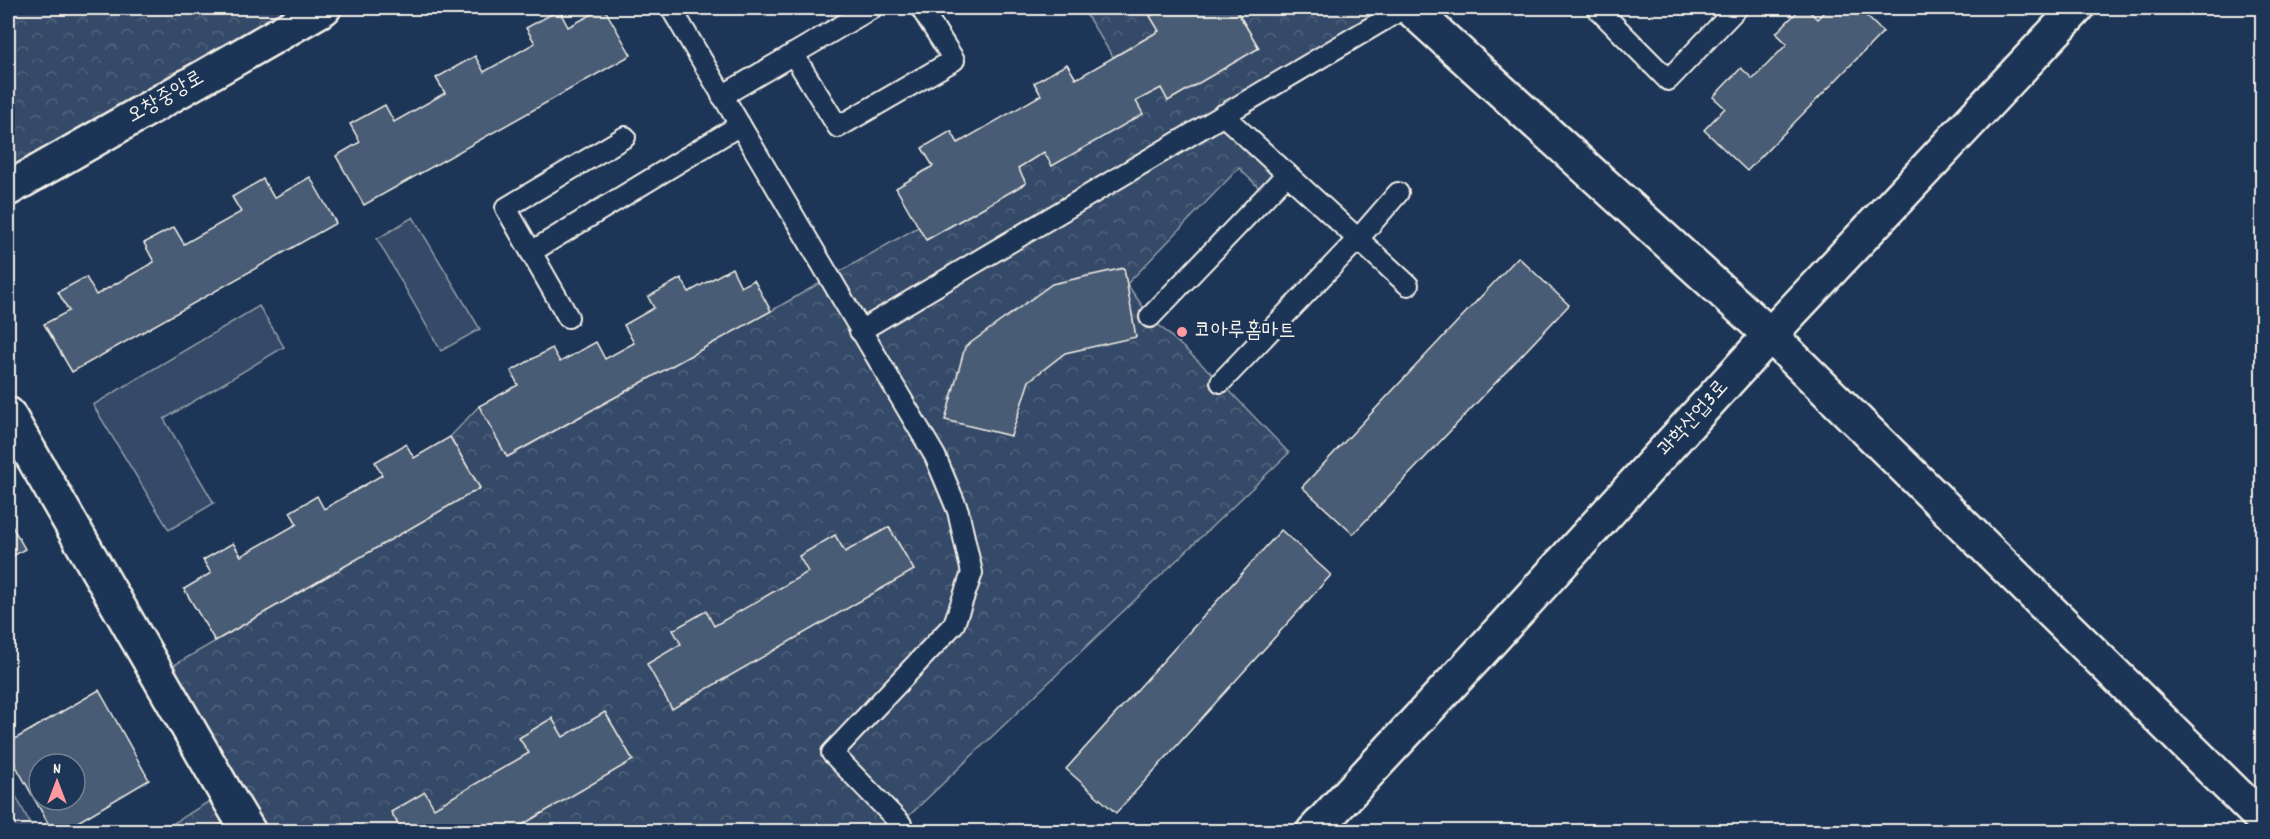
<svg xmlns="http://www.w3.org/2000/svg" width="2270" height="839" font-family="Dekko,'Poor Story',sans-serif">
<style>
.grass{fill:#354a67;stroke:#949ea8;stroke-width:1.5}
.forest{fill:url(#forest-crowns);stroke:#949ea8;stroke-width:1.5}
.building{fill:#485b74;stroke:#f4f1e8;stroke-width:1.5;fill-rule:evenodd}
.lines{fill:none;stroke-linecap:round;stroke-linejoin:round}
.lane-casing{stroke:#f4f1e8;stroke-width:24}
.street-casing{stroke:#f4f1e8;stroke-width:38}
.secondary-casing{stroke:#f4f1e8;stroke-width:38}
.lane{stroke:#1d3557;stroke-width:20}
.street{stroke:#1d3557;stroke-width:33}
.secondary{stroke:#1d3557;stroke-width:33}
.poi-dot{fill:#ff9aa2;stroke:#1d3557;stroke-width:2}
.labels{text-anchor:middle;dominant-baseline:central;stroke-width:5;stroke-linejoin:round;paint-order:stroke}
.street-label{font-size:21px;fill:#f4f1e8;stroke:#1d3557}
.poi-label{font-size:21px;fill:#f4f1e8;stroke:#1d3557;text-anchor:start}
</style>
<defs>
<pattern id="forest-crowns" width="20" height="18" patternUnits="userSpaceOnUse" patternTransform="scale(1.5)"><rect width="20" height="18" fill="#354a67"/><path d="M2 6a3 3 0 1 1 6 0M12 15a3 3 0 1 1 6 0" fill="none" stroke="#53657d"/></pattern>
</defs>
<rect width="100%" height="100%" fill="#1d3557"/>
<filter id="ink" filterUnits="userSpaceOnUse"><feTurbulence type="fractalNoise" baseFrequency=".0167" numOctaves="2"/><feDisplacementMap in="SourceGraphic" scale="12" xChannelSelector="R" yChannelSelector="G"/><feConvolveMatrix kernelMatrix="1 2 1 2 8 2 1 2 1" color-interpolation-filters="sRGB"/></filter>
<g filter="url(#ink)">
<g class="grass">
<polygon points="413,217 480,329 441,351 377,239"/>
<polygon points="259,306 284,347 164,419 214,503 169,530 93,405"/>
<polygon points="8,781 34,831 8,831"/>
</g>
<g class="forest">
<polygon points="8,8 126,8 127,16 144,8 325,8 8,191"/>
<polygon points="1082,8 1166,8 1151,16 1159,31 1113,57"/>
<polygon points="1235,8 1404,8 1224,115 1287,174 1266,195 1239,168 1127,284 1150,317 1221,382 1289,453 893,831 252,832 238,814 210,831 161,831 224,792 157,675 480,488 450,437 479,406 508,457 771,311 918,227 927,240 1026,183 1018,168 1044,152 1052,166 1136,101 1161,88 1168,101 1259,48"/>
</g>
<g class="building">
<polygon points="604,8 631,55 364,205 336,156 360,142 350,124 385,105 394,122 445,93 436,78 475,56 484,72 535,43 526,28 559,10 568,27"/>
<polygon points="1166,8 1194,8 1197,13 1207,8 1235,8 1259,48 1168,101 1161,88 1136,101 1143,114 1052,166 1044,152 1018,168 1026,183 926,240 896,188 933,166 922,148 951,131 958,143 1041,95 1034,83 1067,64 1076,79 1159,31 1150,16"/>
<polygon points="1801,8 1806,8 1817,19 1828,8 1858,8 1883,32 1747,171 1704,130 1725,108 1713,97 1741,68 1753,79 1787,44 1776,33"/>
<polygon points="310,177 336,223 72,372 44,324 69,311 58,292 86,277 96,295 154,262 144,243 174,227 184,244 241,212 232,197 263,179 274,198"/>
<polygon points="1518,257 1569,305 1353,534 1302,487"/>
<polygon points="732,268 741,287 754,280 771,311 507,457 479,406 518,385 511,371 552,348 560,362 596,342 605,359 634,343 624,325 654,308 648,297 681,278 689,292"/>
<polygon points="1124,268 1136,337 1065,353 1029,381 1011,436 945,420 965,347 1052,284"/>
<polygon points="450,437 480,488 215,641 184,589 211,573 203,560 233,543 241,556 297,524 290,512 317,496 324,509 382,475 375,462 406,444 414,458"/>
<polygon points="8,519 25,549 8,559"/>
<polygon points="889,527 914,570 672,709 647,664 681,644 673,630 706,611 714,626 808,572 799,556 835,535 845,552"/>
<polygon points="1281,530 1331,575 1116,813 1066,769"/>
<path d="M99,690L149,780L61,832H53L8,752V743ZM39,764H75V800H39Z"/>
<polygon points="605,712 633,760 510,832 397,832 401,829 391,812 425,792 434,808 529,753 519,738 552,718 563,737"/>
</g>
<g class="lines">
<g class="lane-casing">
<g id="lane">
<polyline points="671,8 935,456 958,511 972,573 954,624 832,753 901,824"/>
<polyline points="1597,8 1668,80 1737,8"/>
<polyline points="793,54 838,127 954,60 921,8"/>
<polyline points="722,96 872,8"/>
<polyline points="1223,115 1408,285"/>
<polyline points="531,252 506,208 625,137"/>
<polyline points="568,317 531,252 740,125"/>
<polyline points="1150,317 1287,174"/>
<polyline points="860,331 1404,8"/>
<polyline points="1221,382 1358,239 1398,193"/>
</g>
</g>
<g class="street-casing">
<polyline id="street" points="8,414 225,792 249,832"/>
</g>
<g class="secondary-casing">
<g id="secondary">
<polyline points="1410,8 1770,335 2262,819"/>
<polyline points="8,189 324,8"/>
<polyline points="1313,832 1477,656 1770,335 2077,8"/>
</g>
</g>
<use href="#lane" class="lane"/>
<use href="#street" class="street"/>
<use href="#secondary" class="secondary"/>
</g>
</g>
<circle class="poi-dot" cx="1182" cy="332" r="6"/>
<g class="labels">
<g class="street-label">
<text transform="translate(166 98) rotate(-30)">오창중앙로</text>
<text transform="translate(1694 419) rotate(-48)">과학산업3로</text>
</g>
<g class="poi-label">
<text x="1194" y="332">코아루홈마트</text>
</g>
</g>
<rect width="2270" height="839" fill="none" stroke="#1d3557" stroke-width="30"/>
<rect x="15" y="15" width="2240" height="809" fill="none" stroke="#f4f1e8" stroke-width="2" filter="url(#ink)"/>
<g transform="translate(57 782)"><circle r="28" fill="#1d3557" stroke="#738091" stroke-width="1.5"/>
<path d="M0-4.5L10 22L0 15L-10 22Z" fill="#ff9aa2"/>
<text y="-9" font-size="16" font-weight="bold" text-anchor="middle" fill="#f4f1e8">N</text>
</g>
</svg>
